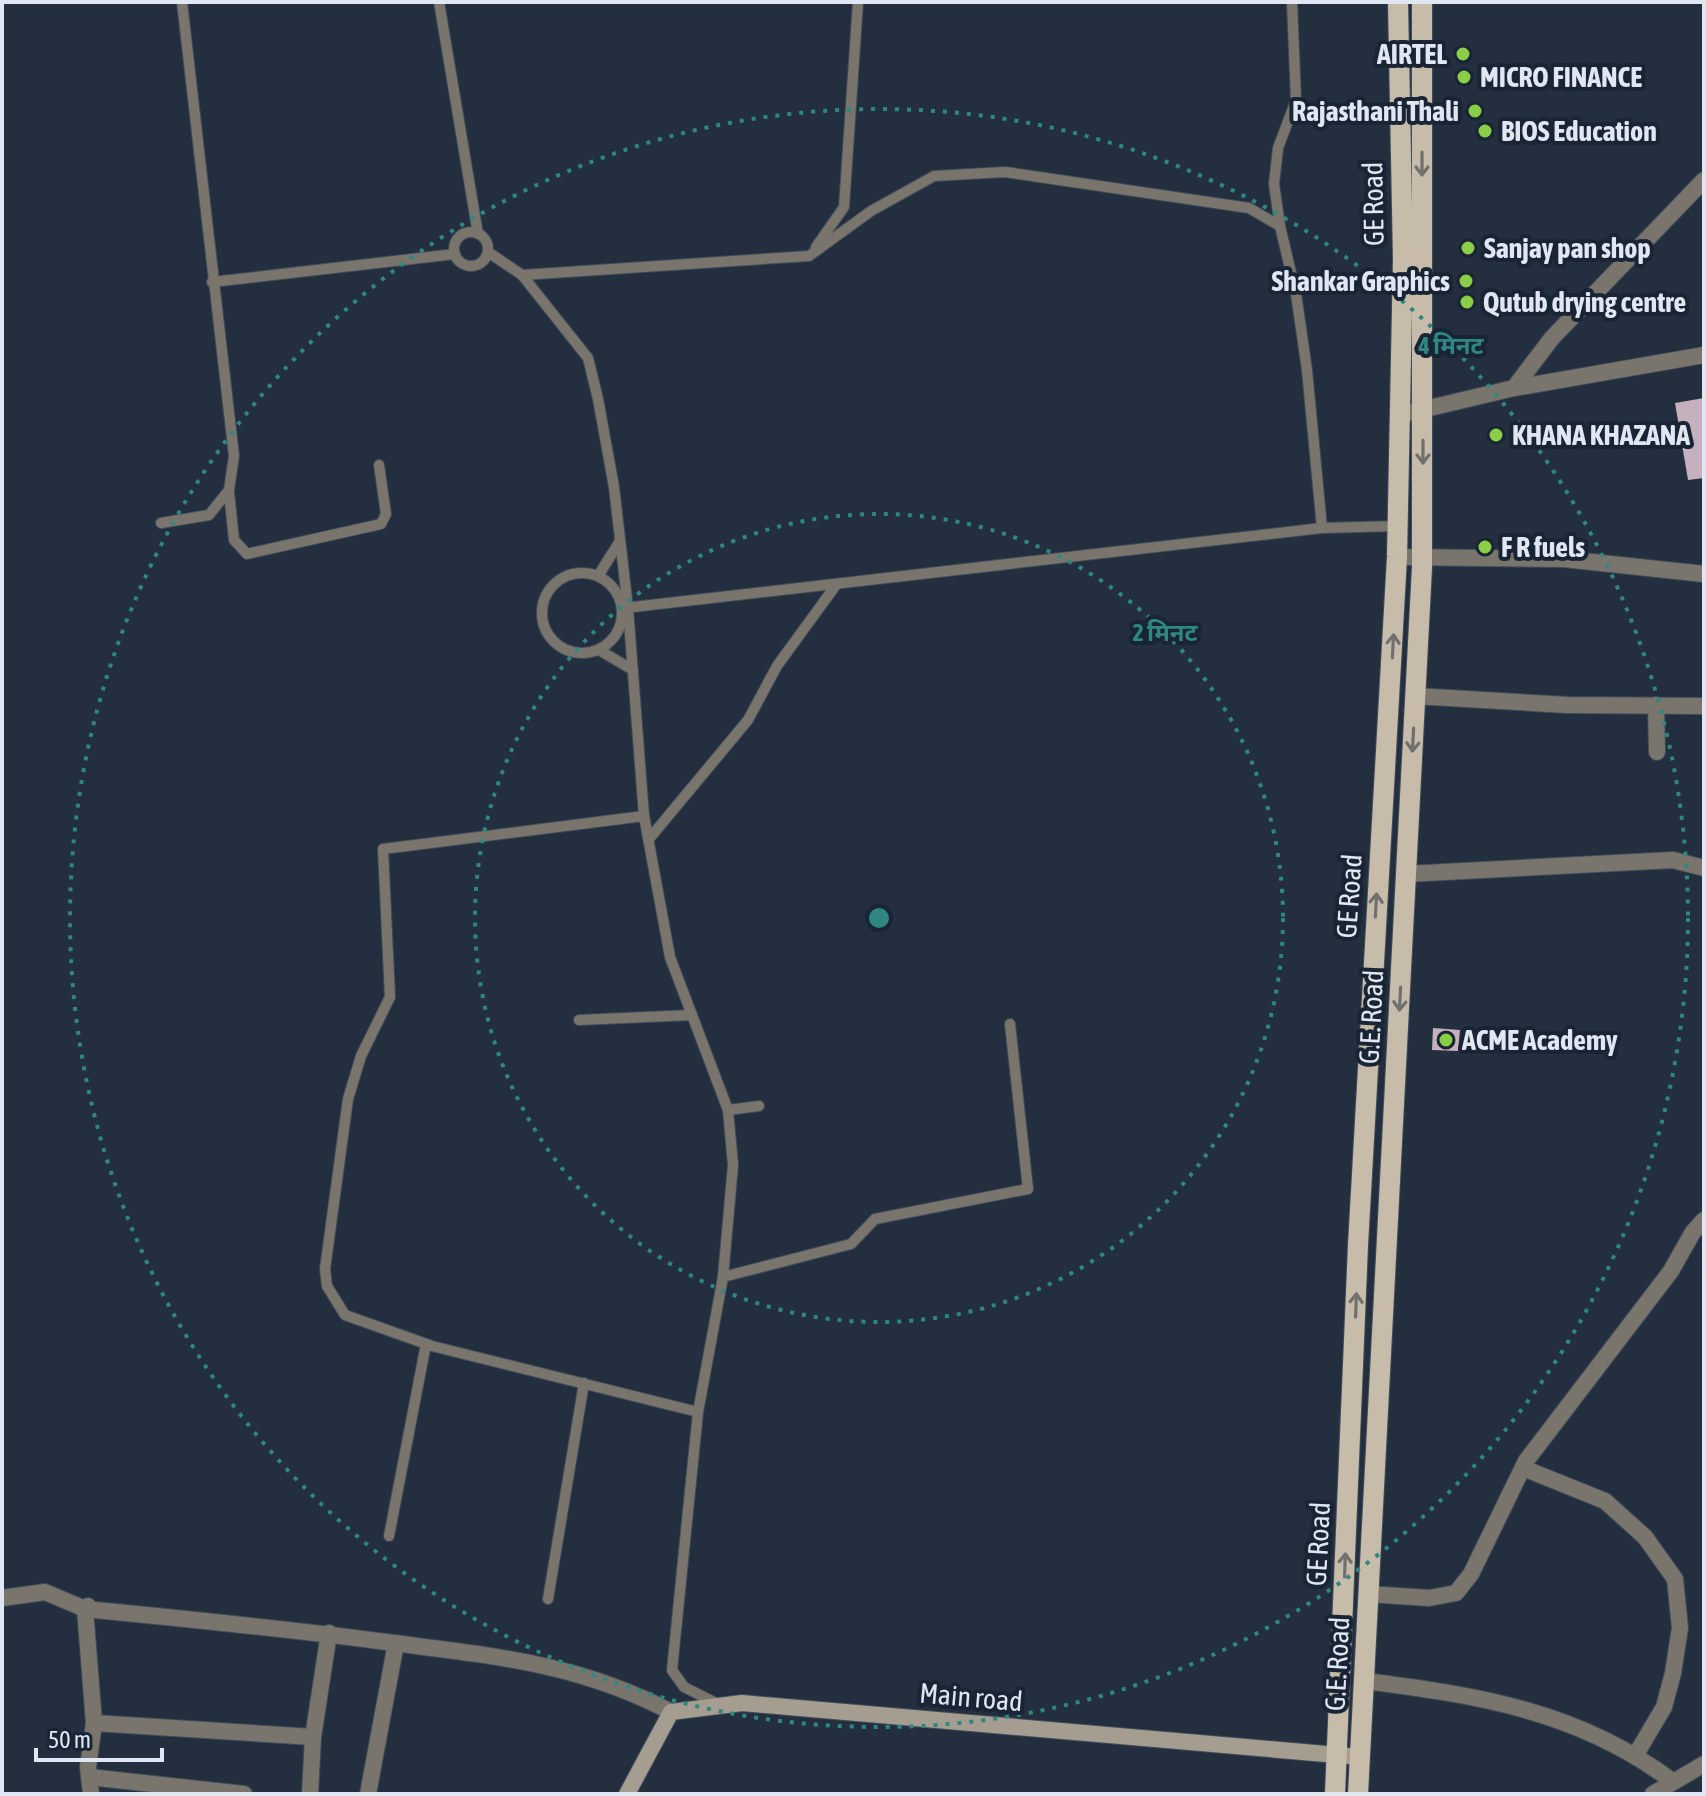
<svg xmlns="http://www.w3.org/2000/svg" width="1706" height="1796" font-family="'Asap Condensed','Noto Sans Devanagari',sans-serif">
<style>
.building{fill:#c7b0be}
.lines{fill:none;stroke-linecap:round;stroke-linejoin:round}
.lane-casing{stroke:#414c5b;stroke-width:12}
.street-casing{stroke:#414c5b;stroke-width:18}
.secondary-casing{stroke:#414c5b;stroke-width:18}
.primary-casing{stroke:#414c5b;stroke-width:22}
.lane{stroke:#7a756c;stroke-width:10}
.street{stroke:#7a756c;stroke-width:16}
.secondary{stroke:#a59d8f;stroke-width:16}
.primary{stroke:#c7bcaa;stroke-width:20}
.oneway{stroke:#70706f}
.ring{fill:none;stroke:#2e8782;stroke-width:4;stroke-dasharray:4 8}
.poi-dot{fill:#8ace47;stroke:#192434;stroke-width:3}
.labels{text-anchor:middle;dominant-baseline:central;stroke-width:8;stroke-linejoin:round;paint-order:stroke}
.poi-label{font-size:28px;font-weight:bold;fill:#e0e7f2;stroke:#192434;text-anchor:start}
.street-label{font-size:28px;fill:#e0e7f2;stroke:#192434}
.centre{fill:#2e8782;stroke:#192434;stroke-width:4}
.ring-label{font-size:24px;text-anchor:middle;font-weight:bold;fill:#2e8782;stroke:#192434;stroke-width:8;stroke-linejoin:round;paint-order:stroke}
</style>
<rect width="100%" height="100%" fill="#232e3e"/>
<g class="building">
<polygon points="1704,398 1704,478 1688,480 1675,403"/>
<polygon points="1433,1028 1460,1030 1458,1051 1432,1050"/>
</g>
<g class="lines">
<g class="lane-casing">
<g id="lane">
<polyline points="439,2 478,234"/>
<polyline points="1280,226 1274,184 1278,148 1296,100 1292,2"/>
<circle cx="471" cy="249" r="17"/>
<polyline points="816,247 844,207 858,2"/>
<polyline points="488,252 522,275 809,256 871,211 934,176 1005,172 1249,208 1280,226 1296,294 1307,370 1322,528"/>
<polyline points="522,275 588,358 598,399 614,487 628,608 644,816 383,849 390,997 361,1056 348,1099 325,1269 327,1286 345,1315 432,1346 698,1412"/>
<polyline points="212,282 455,254"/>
<polyline points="229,492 234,540 247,554 381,524 386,514 379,465"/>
<polyline points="161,523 209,515 229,490 234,456 182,2"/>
<circle cx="582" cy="613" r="40"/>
<polyline points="598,576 620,541"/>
<polyline points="624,608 1322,528 1398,526"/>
<polyline points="599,650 633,670"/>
<polyline points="644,816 670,957 728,1110 733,1165 723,1277 698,1412 672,1670 684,1687 718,1704"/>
<polyline points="649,839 748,720 777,666 836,585"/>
<polyline points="579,1020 692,1015"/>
<polyline points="728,1110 759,1106"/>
<polyline points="723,1277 851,1244 875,1219 1028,1189 1010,1024"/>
<polyline points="389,1536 426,1344"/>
<polyline points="548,1599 584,1383"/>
</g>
</g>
<g class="street-casing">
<g id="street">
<polyline points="1514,388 1552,338 1704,180"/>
<polyline points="1400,415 1514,388 1704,355"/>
<polyline points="1397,557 1564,559 1704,574"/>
<polyline points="1415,696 1568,705 1704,706"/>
<polyline points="1656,705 1657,752"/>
<polyline points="1406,874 1673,860 1704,868"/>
<polyline points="1523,1468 1605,1501 1645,1537 1675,1579 1680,1628 1673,1673 1664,1707 1635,1756"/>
<polyline points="1368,1594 1429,1598 1456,1593 1471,1574 1526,1461 1671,1271 1693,1232 1704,1220"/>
<polyline points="2,1598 45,1592 85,1609 94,1723 88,1767 91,1794"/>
<path d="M88,1606L85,1609C188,1619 291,1629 394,1643C494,1656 581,1664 671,1712"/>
<path d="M1364,1681C1477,1695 1579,1711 1672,1781"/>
<polyline points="94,1723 313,1737"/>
<polyline points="89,1777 244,1794"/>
<polyline points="310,1794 313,1737 329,1633"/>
<polyline points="368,1794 396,1643"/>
<polyline points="1653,1794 1704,1764"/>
</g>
</g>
<g class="secondary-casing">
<polyline id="secondary" points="627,1794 671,1712 742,1703 1360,1757"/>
</g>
<g class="primary-casing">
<g id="primary">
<polyline points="1335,1794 1358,1245 1397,557 1403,259 1398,2"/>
<polyline points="1358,1794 1422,567 1422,2"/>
</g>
</g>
<use href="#lane" class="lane"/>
<use href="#street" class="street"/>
<use href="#secondary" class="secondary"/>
<use href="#primary" class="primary"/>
</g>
<defs><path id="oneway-shaft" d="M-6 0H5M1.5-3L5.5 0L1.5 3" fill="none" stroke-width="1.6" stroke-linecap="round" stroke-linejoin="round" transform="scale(2)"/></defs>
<g class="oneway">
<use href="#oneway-shaft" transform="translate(1422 164) rotate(90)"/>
<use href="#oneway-shaft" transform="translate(1423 452) rotate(90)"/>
<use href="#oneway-shaft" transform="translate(1393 646) rotate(-87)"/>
<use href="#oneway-shaft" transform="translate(1413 740) rotate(93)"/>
<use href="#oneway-shaft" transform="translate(1376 905) rotate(-87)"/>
<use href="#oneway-shaft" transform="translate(1400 999) rotate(93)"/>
<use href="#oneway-shaft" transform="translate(1356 1305) rotate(-88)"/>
<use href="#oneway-shaft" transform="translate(1345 1565) rotate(-88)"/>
</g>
<g class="ring">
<circle cx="879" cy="918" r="404"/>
<circle cx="879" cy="918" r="809"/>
</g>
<g class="poi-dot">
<circle cx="1463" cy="54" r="8"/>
<circle cx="1464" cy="77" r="8"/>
<circle cx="1475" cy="111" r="8"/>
<circle cx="1485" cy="131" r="8"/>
<circle cx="1468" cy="248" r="8"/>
<circle cx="1466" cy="281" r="8"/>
<circle cx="1467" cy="302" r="8"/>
<circle cx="1496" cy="435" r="8"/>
<circle cx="1485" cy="547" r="8"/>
<circle cx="1446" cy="1040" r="8"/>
</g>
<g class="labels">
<g class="poi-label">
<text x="1447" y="54" text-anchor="end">AIRTEL</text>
<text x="1480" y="77">MICRO FINANCE</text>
<text x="1459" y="111" text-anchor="end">Rajasthani Thali</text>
<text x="1501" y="131">BIOS Education</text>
<text x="1484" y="248">Sanjay pan shop</text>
<text x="1450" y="281" text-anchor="end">Shankar Graphics</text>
<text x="1483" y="302">Qutub drying centre</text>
<text x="1512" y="435">KHANA KHAZANA</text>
<text x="1501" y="547">F R fuels</text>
<text x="1462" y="1040">ACME Academy</text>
</g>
<g class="street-label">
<text transform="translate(1373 204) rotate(-91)">GE Road</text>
<text transform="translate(1349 896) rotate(-86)">GE Road</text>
<text transform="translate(1371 1017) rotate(-87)">G.E. Road</text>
<text transform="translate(1318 1544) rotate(-87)">GE Road</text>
<text transform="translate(1337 1664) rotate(-87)">G.E. Road</text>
<text transform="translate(971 1697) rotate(5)">Main road</text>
</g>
</g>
<circle cx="879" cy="918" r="12" class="centre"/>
<g class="ring-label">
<text x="1451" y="354">4 मिनट</text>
<text x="1165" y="641">2 मिनट</text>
</g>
<rect width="1706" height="1796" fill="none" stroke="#e0e7f2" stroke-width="8"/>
<path d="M36 1748v12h126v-12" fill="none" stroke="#e0e7f2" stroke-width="4"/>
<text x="48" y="1748" font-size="24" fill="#e0e7f2" stroke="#192434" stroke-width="6" paint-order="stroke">50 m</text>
</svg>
